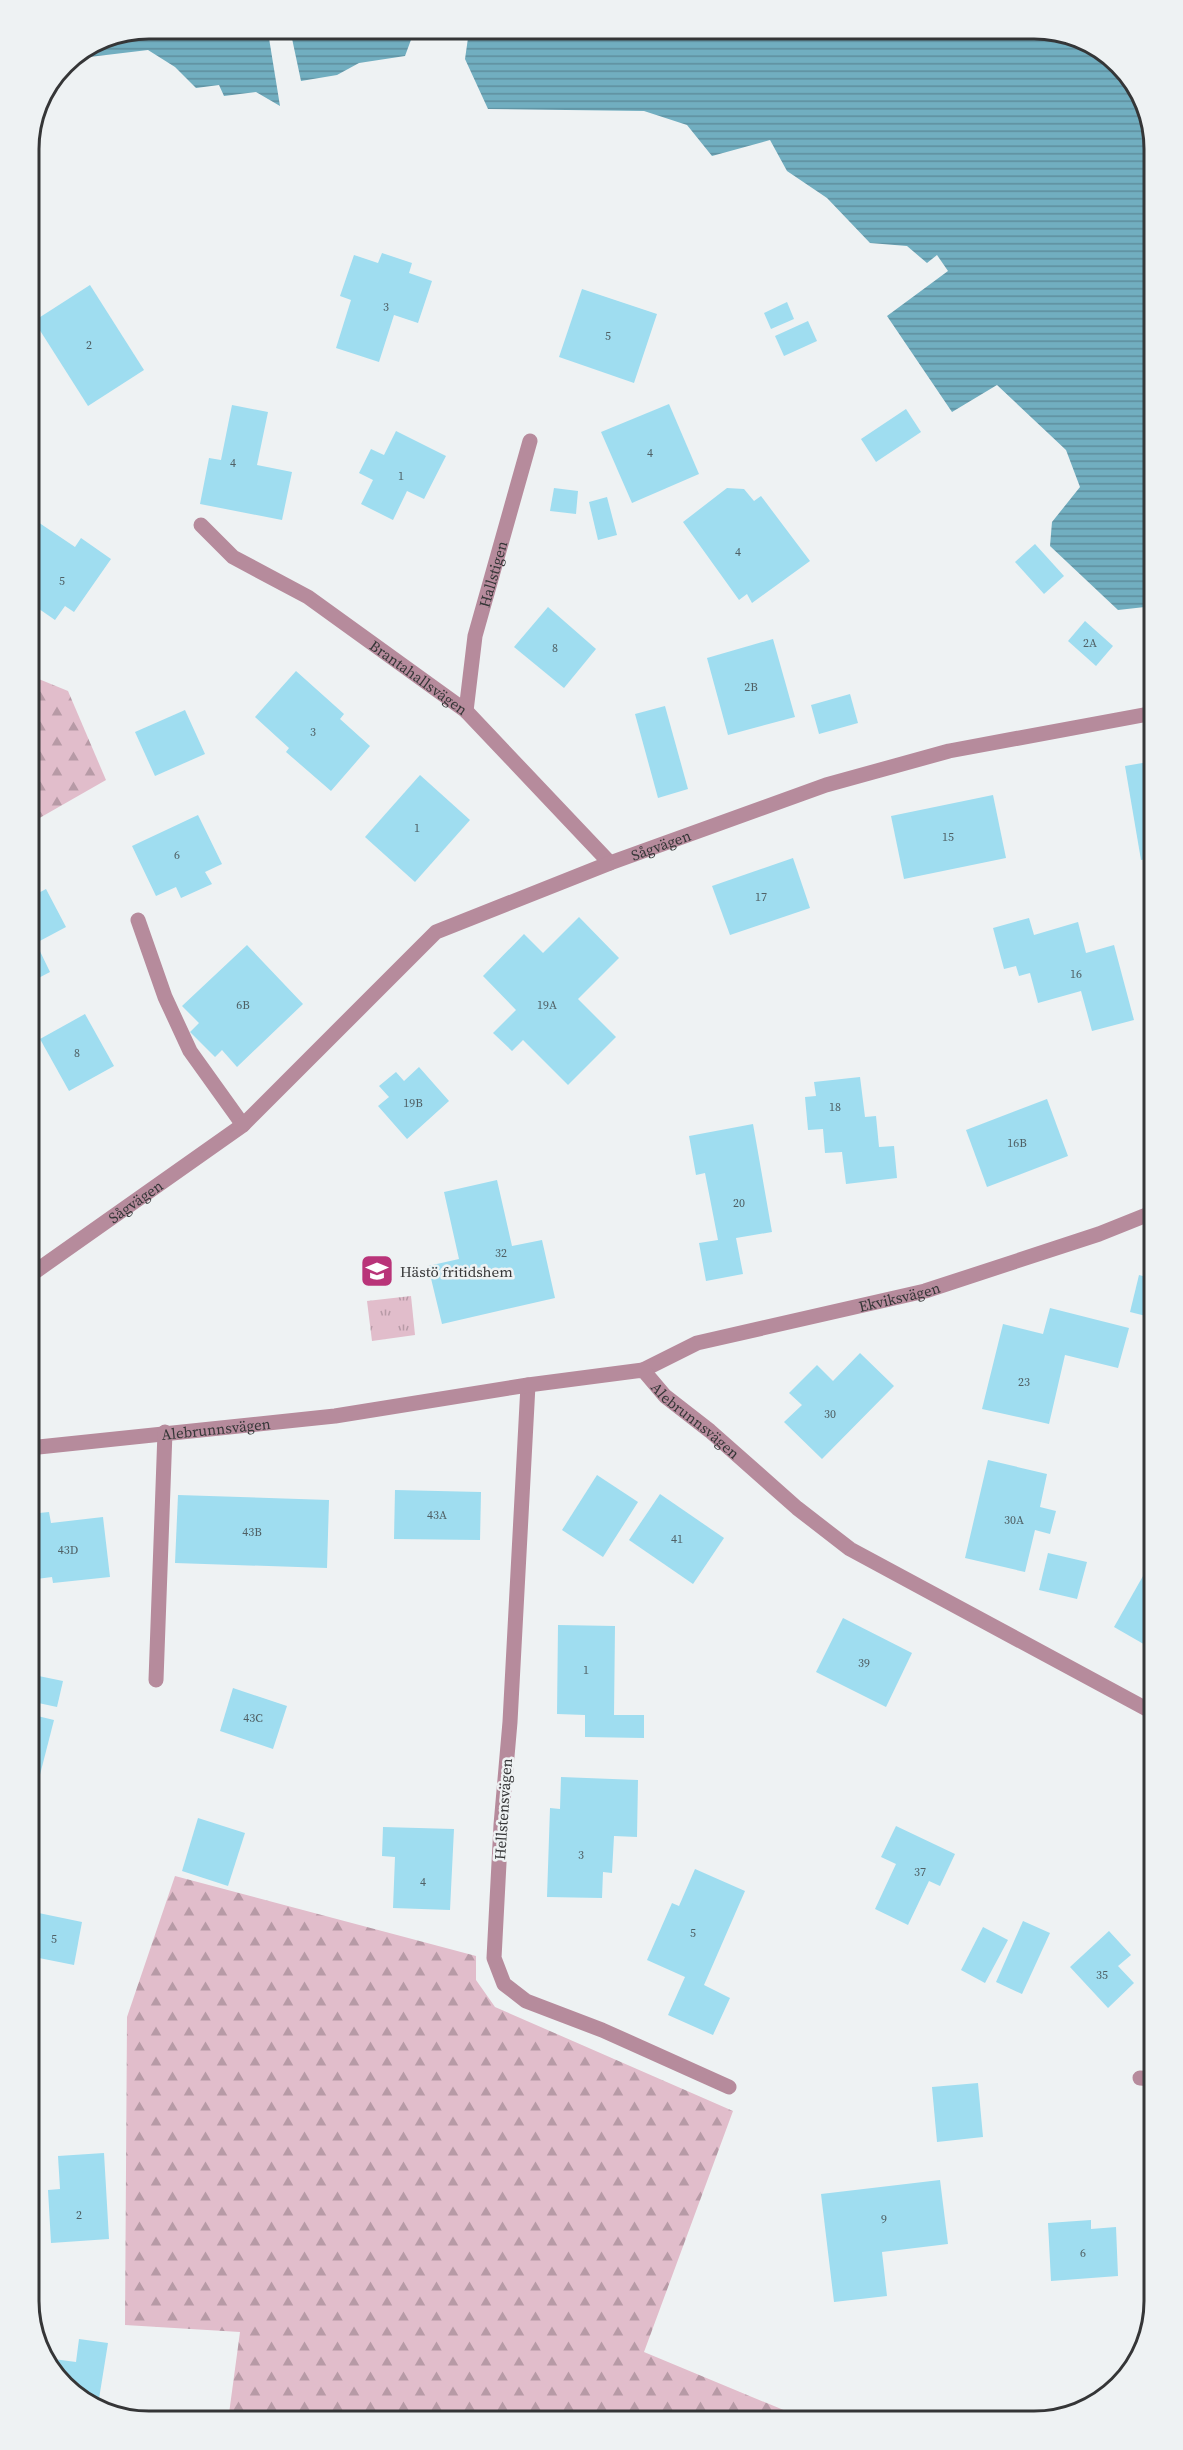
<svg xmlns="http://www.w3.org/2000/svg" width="1183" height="2450" font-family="'Source Serif 4',serif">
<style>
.forest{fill:url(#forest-firs)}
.park{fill:url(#park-tufts)}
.water{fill:url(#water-rules)}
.building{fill:#9fddf0}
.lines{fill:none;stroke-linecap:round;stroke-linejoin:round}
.minor{stroke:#b68b9c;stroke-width:15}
.labels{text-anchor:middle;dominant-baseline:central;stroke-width:5;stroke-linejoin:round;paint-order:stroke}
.number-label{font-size:12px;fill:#506065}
.street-label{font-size:15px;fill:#353637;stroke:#eef2f3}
.poi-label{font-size:15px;fill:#353637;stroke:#eef2f3;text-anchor:start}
.rim{fill:none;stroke:#353637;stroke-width:3}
</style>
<defs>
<pattern id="forest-firs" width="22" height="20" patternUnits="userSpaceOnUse" patternTransform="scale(1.5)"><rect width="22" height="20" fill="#e1bdcb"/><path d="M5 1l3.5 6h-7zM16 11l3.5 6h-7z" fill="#b79aa6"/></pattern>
<pattern id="park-tufts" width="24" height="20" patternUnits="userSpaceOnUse" patternTransform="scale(1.5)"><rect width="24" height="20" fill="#e1bdcb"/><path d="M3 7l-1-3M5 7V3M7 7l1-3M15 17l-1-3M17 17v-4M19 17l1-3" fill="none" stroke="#b79aa6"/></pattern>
<pattern id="water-rules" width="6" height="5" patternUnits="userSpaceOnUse" patternTransform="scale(1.5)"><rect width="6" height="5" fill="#71aec0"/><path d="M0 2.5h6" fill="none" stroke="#5e8e9d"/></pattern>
</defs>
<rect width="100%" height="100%" fill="#eef2f3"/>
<g class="forest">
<polygon points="29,675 68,691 106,780 29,824"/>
<polygon points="175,1876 476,1956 476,1980 495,2007 733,2111 644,2352 810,2421 228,2421 240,2332 125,2325 127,2017"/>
</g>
<polygon class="park" points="411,1296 415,1335 372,1341 367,1301"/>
<g class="water">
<polygon points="150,29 415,29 405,56 359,63 337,75 301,81 290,29 268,32 280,106 256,92 224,96 219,85 196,88 175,67 148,50 81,58 77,55 104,38"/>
<polygon points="434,29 1042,29 1107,53 1145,104 1154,150 1154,606 1118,610 1050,546 1052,522 1080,487 1066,450 997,385 952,412 887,316 948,271 937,255 927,263 907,246 870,243 827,198 787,171 770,140 712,156 687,125 644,111 488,109 465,59 468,38"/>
</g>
<g class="building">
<polygon points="382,253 412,263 409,273 432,281 418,323 394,315 379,362 336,348 351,300 340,296 354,255 378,263"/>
<polygon points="90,285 144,370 88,406 34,321"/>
<polygon points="582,289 657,314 634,383 559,357"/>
<polygon points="787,302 794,319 771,329 764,313"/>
<polygon points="808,321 817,341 784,356 775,336"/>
<polygon points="669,404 699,474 632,503 601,432"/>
<polygon points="232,405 268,412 257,465 292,472 282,520 200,504 209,458 221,460"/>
<polygon points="906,409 921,432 876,462 861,439"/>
<polygon points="396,431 446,456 424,499 407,491 393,520 361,504 373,480 359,473 371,449 384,455"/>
<polygon points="554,488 578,491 576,514 550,511"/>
<polygon points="727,488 744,489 754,501 761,496 810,561 752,603 747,594 739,600 683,522"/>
<polygon points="607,497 617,535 598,540 589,502"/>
<polygon points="29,516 75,547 81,538 111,559 74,612 65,606 55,620 29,602"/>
<polygon points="1035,544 1064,576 1044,594 1015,562"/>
<polygon points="548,607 596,649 564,688 514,647"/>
<polygon points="1085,621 1113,646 1096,666 1068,641"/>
<polygon points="773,639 795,717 728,735 707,658"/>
<polygon points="296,671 344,714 340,719 370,746 331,791 286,752 289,748 255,717"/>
<polygon points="850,694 858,723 819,734 811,705"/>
<polygon points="665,706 688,789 658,798 635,714"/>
<polygon points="185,710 205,754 155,776 135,732"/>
<polygon points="1154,761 1154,858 1141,860 1125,766"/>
<polygon points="420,775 470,820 415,882 365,837"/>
<polygon points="993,795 1006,858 904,879 891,816"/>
<polygon points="198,815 222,864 205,872 212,884 181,898 176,887 156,896 132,846"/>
<polygon points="793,858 810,908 730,935 712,886"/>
<polygon points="46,889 66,927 36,943 50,972 29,983 29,898"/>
<polygon points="579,917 619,958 578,999 616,1037 568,1085 523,1040 512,1051 493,1033 516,1010 483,976 524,934 543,953"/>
<polygon points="1029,918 1034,935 1078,922 1086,953 1114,945 1134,1020 1092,1031 1081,991 1038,1003 1030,973 1019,976 1016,966 1004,969 993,928"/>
<polygon points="247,945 303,1004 237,1067 222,1050 215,1057 190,1032 199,1023 182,1006"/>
<polygon points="85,1014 114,1066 69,1091 40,1039"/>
<polygon points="419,1067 449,1101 407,1139 378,1106 389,1097 379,1086 396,1072 404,1081"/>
<polygon points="860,1077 865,1117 876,1116 879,1147 894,1146 897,1178 846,1184 842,1152 825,1153 823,1129 808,1130 805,1097 816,1096 814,1082"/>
<polygon points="1047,1099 1068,1156 987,1187 966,1130"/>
<polygon points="753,1124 772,1232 736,1238 743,1274 706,1281 699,1243 718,1240 705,1173 696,1175 689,1136"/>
<polygon points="497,1180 512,1246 542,1240 555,1298 442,1324 428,1266 459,1259 444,1192"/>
<polygon points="1139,1275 1154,1279 1154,1318 1130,1312"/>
<polygon points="1050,1308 1129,1328 1118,1368 1065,1355 1049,1424 982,1409 1003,1324 1043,1334"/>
<polygon points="860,1353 894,1386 822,1459 784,1422 802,1405 789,1393 817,1365 833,1381"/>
<polygon points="988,1460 1047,1474 1040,1507 1056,1511 1050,1534 1035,1530 1025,1572 965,1558"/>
<polygon points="597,1475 638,1502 603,1557 562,1530"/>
<polygon points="395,1490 481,1492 480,1540 394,1539"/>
<polygon points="660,1494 724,1538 693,1584 629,1540"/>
<polygon points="178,1495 329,1500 327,1568 175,1563"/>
<polygon points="49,1512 51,1523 103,1517 110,1577 53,1583 52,1577 29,1580 29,1514"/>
<polygon points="1048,1553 1087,1562 1077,1599 1039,1590"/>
<polygon points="1143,1576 1154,1583 1154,1650 1114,1627"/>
<polygon points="843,1618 912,1653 886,1707 816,1672"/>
<polygon points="558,1625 615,1626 614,1715 644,1715 644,1738 585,1737 585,1715 557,1714"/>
<polygon points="29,1674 63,1681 57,1707 29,1701"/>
<polygon points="233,1688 287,1706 273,1749 220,1731"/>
<polygon points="29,1714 54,1720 33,1802 29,1801"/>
<polygon points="561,1777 638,1780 637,1837 614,1836 612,1873 603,1872 602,1898 547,1897 550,1808 560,1809"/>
<polygon points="198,1818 245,1833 228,1886 182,1871"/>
<polygon points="896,1826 955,1854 940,1886 929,1881 908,1925 875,1909 896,1864 881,1857"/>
<polygon points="383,1827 454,1829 450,1910 393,1908 395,1857 382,1856"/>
<polygon points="695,1869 745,1891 704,1985 730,1998 713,2035 668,2015 685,1977 647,1960 672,1903 679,1906"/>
<polygon points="29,1911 82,1922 74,1965 29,1956"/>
<polygon points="1023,1921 1050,1933 1022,1994 996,1982"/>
<polygon points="983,1927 1008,1940 985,1983 961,1970"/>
<polygon points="1109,1931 1131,1955 1118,1966 1134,1983 1108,2008 1070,1967"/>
<polygon points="978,2083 983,2137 937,2142 932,2087"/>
<polygon points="104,2153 109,2239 51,2243 48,2190 60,2189 58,2156"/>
<polygon points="940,2180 948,2244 882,2252 887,2296 834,2302 821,2194"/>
<polygon points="1091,2220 1091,2229 1116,2227 1118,2276 1051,2281 1048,2223"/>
<polygon points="79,2339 108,2343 98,2405 76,2397 46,2358 76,2362"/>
</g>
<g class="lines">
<g class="minor">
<path id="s1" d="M201,525L233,557L308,597L466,711L610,863"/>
<path id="s2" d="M466,711L475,636L530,441"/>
<polyline points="138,920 165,997 190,1051 243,1125"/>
<path id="s3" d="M29,1276L243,1125L436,932L610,863L826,785L949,751L1154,713"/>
<path id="s4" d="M643,1370L697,1343L925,1291L1099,1234L1154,1212"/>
<polyline points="528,1385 510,1722 501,1825 494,1958 504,1984 526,2001 602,2030 729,2087"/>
<path id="s5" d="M29,1448L335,1416L528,1385L643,1370L665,1396L710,1431L797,1508L850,1549L1154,1713"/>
<polyline points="156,1680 165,1432"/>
<polyline points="1140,2078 1154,2079"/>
</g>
</g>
<defs>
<g id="school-square" transform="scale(1.725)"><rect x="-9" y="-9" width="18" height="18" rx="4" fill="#b93479" stroke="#eef2f3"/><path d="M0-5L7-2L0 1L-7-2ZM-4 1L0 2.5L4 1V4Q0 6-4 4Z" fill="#fff"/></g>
</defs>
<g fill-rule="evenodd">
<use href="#school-square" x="377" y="1271"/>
</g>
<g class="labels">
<g class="number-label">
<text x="386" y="307">3</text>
<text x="608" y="336">5</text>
<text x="89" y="345">2</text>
<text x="650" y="453">4</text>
<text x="233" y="463">4</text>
<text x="401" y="476">1</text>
<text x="738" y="552">4</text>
<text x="62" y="581">5</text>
<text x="1090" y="643">2A</text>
<text x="555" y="648">8</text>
<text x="751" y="687">2B</text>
<text x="313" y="732">3</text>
<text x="417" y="828">1</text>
<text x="948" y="837">15</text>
<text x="177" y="855">6</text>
<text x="761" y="897">17</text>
<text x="1076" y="974">16</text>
<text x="243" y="1005">6B</text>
<text x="547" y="1005">19A</text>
<text x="77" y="1053">8</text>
<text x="413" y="1103">19B</text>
<text x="835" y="1107">18</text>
<text x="1017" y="1143">16B</text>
<text x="739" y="1203">20</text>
<text x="501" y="1253">32</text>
<text x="1024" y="1382">23</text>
<text x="830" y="1414">30</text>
<text x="437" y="1515">43A</text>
<text x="1014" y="1520">30A</text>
<text x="252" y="1532">43B</text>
<text x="677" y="1539">41</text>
<text x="68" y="1550">43D</text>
<text x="864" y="1663">39</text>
<text x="586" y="1670">1</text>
<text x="253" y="1718">43C</text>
<text x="581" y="1855">3</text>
<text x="920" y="1872">37</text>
<text x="423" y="1882">4</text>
<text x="693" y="1933">5</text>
<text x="54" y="1939">5</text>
<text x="1102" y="1975">35</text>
<text x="79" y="2215">2</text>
<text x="884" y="2219">9</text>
<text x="1083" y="2253">6</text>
</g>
<g class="street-label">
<text stroke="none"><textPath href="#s2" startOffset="140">Hallstigen</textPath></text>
<text stroke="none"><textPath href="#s1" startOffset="267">Brantahallsvägen</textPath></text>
<text stroke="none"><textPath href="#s3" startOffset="776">Sågvägen</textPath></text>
<text stroke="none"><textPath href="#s3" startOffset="130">Sågvägen</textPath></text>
<text stroke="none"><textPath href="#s4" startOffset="268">Ekviksvägen</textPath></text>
<text stroke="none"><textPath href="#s5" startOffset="692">Alebrunnsvägen</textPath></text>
<text stroke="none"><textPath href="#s5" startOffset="188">Alebrunnsvägen</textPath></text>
<text transform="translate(503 1809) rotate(-86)">Hellstensvägen</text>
</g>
<g class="poi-label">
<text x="400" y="1271">Hästö fritidshem</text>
</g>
</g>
<path d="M0 0H1183V2450H0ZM149 39H1034A110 110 0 0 1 1144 149V2301A110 110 0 0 1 1034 2411H149A110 110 0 0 1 39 2301V149A110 110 0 0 1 149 39Z" fill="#eef2f3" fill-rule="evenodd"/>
<path class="rim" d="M149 39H1034A110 110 0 0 1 1144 149V2301A110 110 0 0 1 1034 2411H149A110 110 0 0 1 39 2301V149A110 110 0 0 1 149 39Z"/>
</svg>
